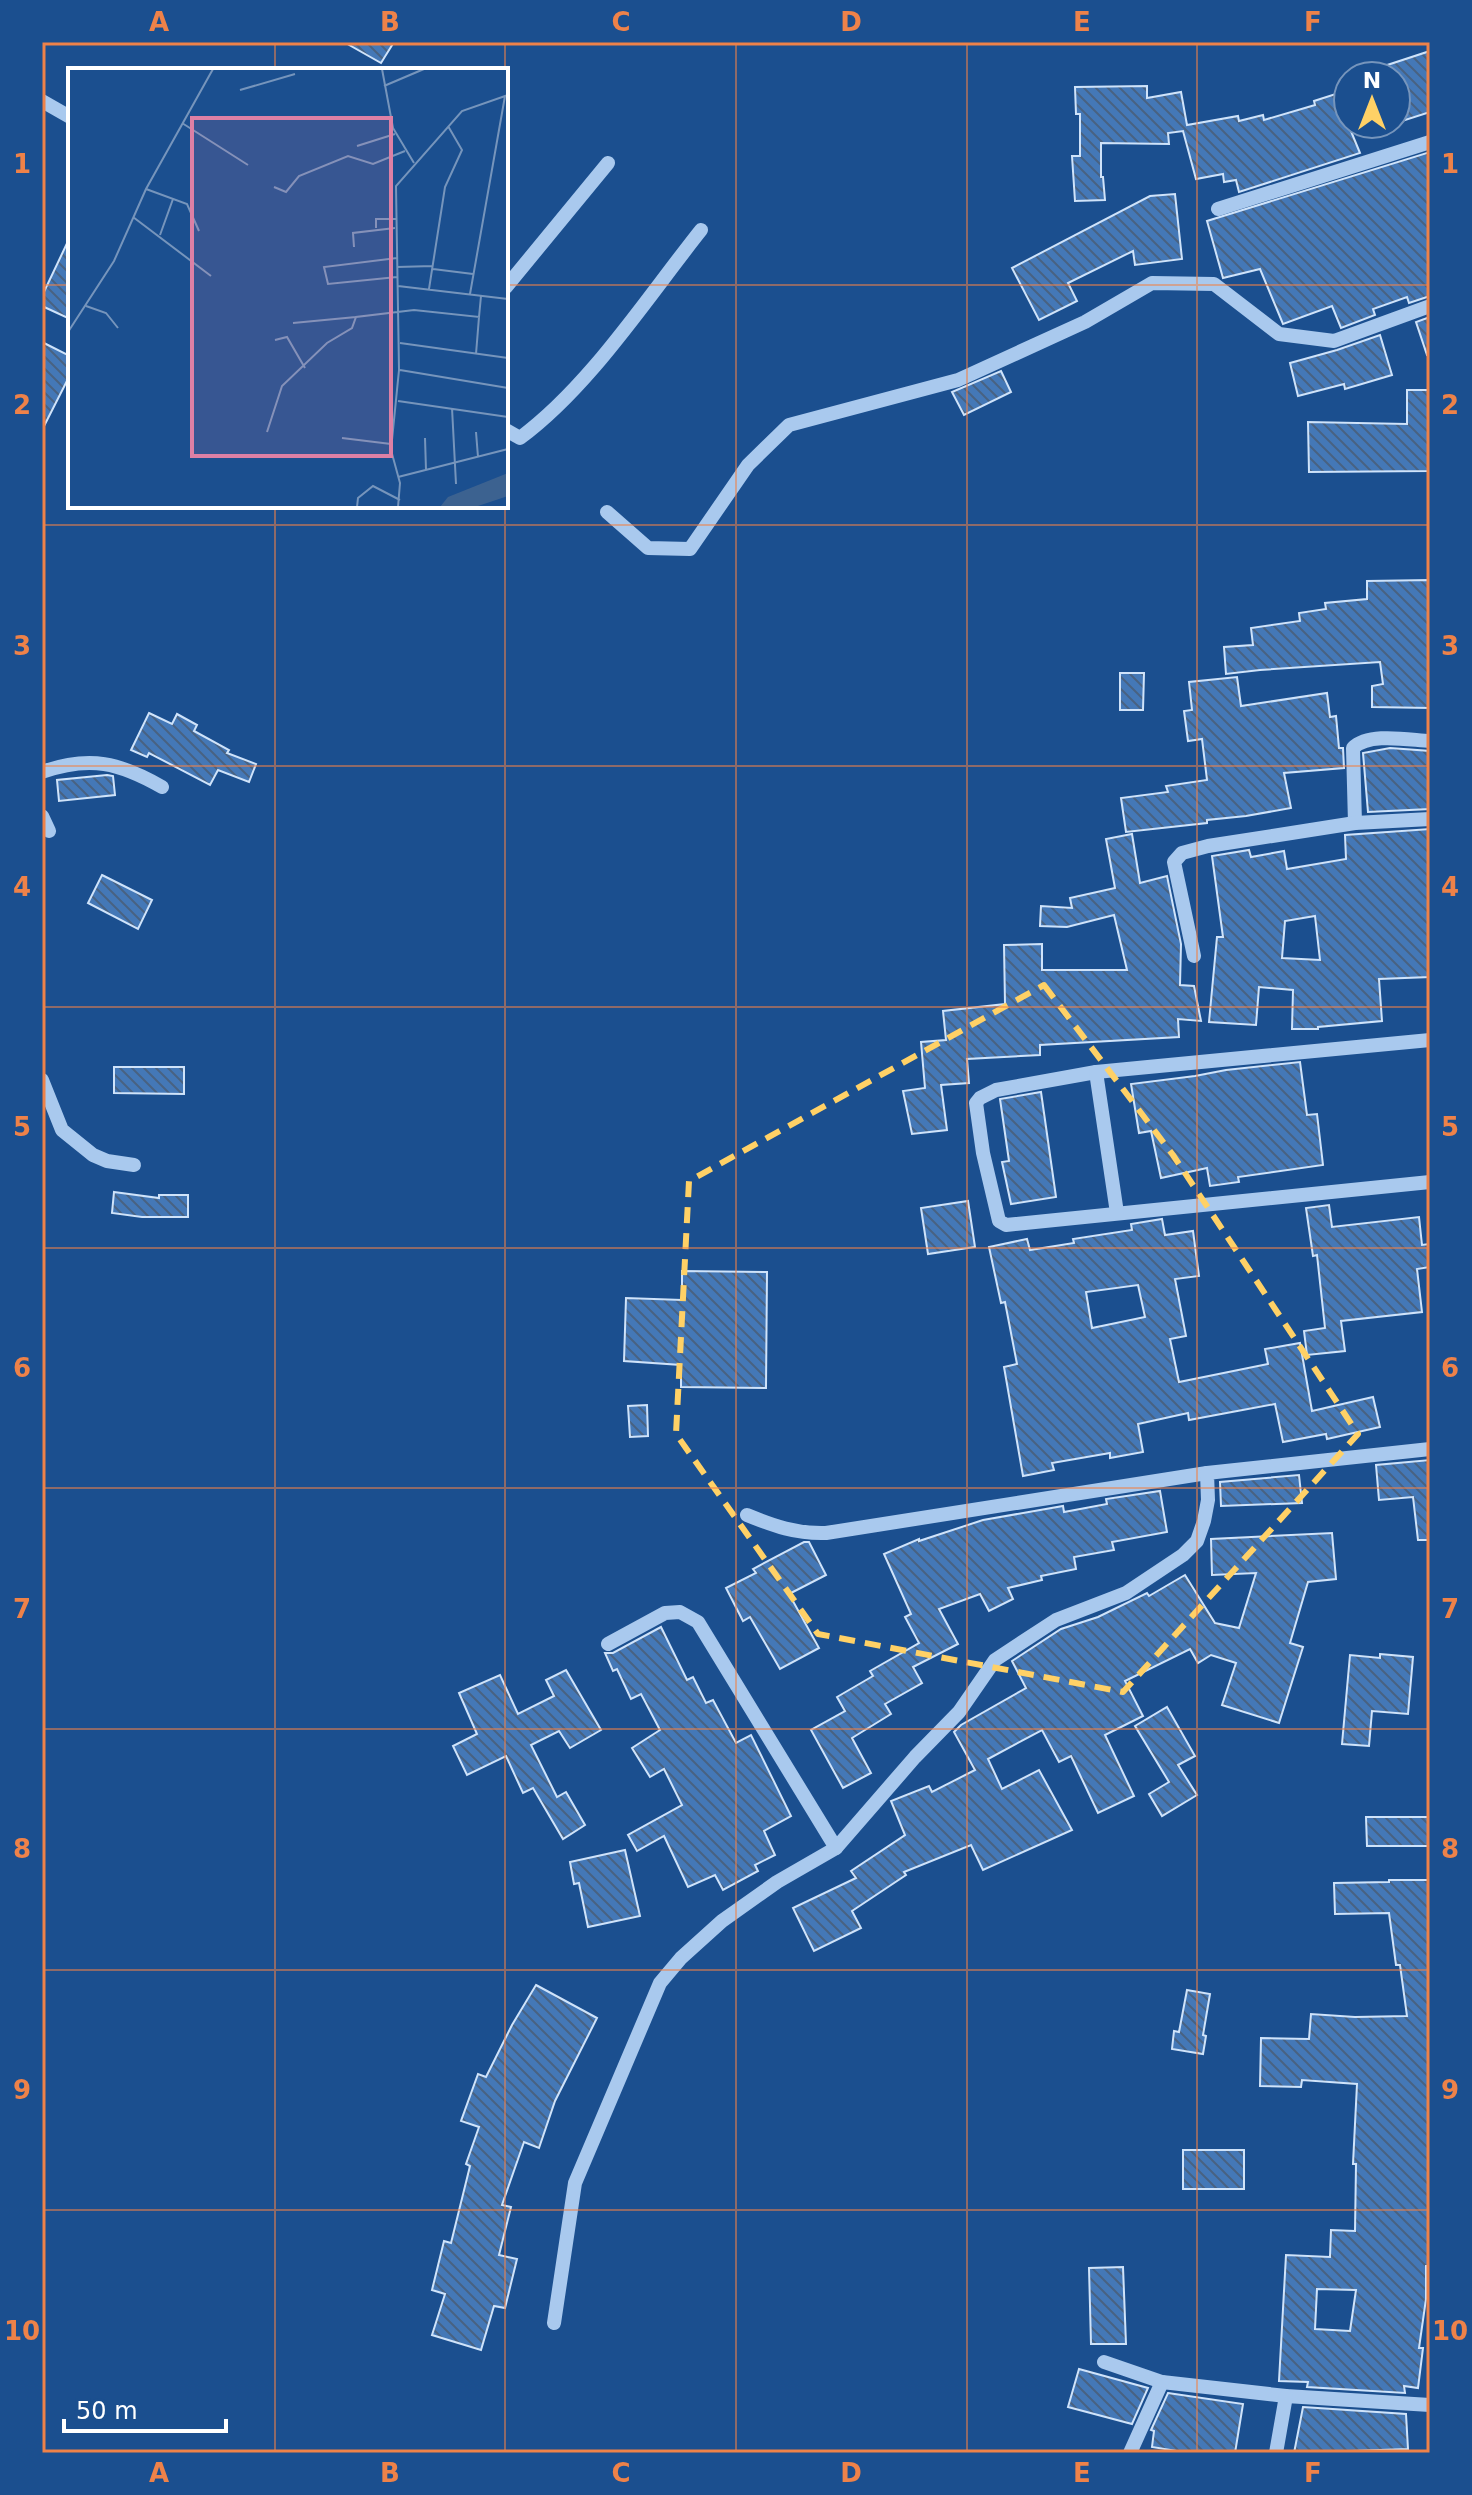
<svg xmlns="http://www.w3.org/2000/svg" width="1472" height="2495" font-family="'DejaVu Sans',sans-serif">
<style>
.building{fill:url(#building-back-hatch);stroke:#cfe3fa;stroke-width:2;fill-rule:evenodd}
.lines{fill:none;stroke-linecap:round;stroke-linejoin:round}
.minor{stroke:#a9c9ee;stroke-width:14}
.marked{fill:none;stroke:#ffd166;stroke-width:6;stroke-dasharray:16 10;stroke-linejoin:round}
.grid{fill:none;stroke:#ee8249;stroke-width:2;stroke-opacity:0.55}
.inset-road{fill:none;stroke:#7695bc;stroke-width:2}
.view{fill:#dd80a5;fill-opacity:0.15;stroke:#dd80a5;stroke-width:4}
.inset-edge{fill:none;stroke:#fff;stroke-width:4}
.neatline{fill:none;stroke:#ee8249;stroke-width:3}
.grid-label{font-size:26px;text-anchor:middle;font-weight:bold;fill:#ee8249}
</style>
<defs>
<pattern id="building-back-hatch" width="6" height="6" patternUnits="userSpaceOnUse" patternTransform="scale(2)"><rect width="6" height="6" fill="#4478b7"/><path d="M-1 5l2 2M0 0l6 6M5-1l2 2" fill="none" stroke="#486282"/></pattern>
</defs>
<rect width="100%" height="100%" fill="#1b4f8f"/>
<g class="building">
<polygon points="344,42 394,42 381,63"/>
<polygon points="1430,51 1430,112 1396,123 1396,76 1364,76 1363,73"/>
<polygon points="1147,86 1147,98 1181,92 1187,125 1238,116 1239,121 1263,115 1264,120 1315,105 1314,101 1348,90 1348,124 1360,153 1239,192 1236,180 1224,182 1223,174 1196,179 1183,131 1168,133 1169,144 1101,143 1101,177 1103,177 1105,200 1075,201 1072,156 1080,156 1080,114 1076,114 1075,87"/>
<polygon points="1430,152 1430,296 1409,303 1407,297 1373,309 1375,315 1341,328 1332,306 1283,324 1260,269 1223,278 1207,221"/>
<polygon points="1175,194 1182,259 1135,265 1133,251 1068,283 1077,301 1039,320 1012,268 1150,196"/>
<polygon points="70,237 70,319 42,306 42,296"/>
<polygon points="1430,317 1430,354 1427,355 1416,322"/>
<polygon points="1380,335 1392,375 1345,389 1344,384 1298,396 1290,363 1337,350"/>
<polygon points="42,342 70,356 70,375 42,430"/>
<polygon points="1001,371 1011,392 964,415 952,392"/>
<polygon points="1407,390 1430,390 1430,471 1309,472 1308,422 1407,424"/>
<polygon points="1430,580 1430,708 1372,707 1372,686 1383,684 1380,662 1260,670 1226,674 1224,647 1253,645 1251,628 1300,621 1299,613 1326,609 1325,603 1367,599 1367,581"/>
<polygon points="1120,673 1144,673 1143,710 1120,710"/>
<polygon points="1237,677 1241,706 1327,693 1330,717 1336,716 1339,748 1343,748 1344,768 1284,773 1291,808 1246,816 1207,820 1207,823 1126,832 1121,798 1168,792 1166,786 1207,780 1202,739 1188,741 1184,711 1192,710 1189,682"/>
<polygon points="149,713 172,724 177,714 197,725 194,731 229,750 227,753 256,764 249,782 218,770 210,785 149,753 147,757 131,750"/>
<polygon points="1390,748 1430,751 1430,809 1368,812 1363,753"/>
<polygon points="107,775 113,776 115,795 59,801 57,780"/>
<path d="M1430,829V853L1428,854L1430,977L1379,979L1382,1021L1318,1027V1029H1292L1293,990L1259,987L1256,1025L1209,1022L1217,937H1223L1212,856L1249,850L1251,857L1284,851L1287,869L1346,859L1345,835ZM1315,916L1320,960L1282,958L1285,921Z"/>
<polygon points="1132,834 1140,883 1167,876 1181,944 1180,985 1194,986 1201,1021 1178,1019 1179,1037 1040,1045 1040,1055 967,1059 969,1083 941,1085 947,1130 912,1134 903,1091 925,1088 921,1042 946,1040 943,1011 1005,1004 1004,945 1042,944 1042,970 1127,970 1114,915 1067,927 1040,926 1041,906 1072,908 1070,898 1115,888 1106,839"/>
<polygon points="102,875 152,900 138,929 88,903"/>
<polygon points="1300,1062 1307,1115 1317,1114 1323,1165 1238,1177 1239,1182 1210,1186 1207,1168 1161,1178 1151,1131 1139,1133 1131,1084 1195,1076 1226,1070"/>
<polygon points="114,1067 184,1067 184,1094 114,1093"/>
<polygon points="1041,1092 1056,1197 1011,1204 1002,1162 1009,1161 1000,1099"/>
<polygon points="114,1192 159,1198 159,1195 188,1195 188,1217 142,1217 112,1213"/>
<polygon points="968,1201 975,1247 928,1254 921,1208"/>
<polygon points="1329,1205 1332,1227 1419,1217 1422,1245 1430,1244 1430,1267 1417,1269 1422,1312 1341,1321 1345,1351 1307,1355 1304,1331 1325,1328 1317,1255 1313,1256 1306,1208"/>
<path d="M1162,1219L1165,1235L1193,1231L1199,1276L1175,1279L1186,1336L1170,1339L1179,1382L1268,1364L1265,1349L1300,1343L1312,1411L1373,1397L1380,1427L1327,1439L1326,1434L1283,1442L1275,1404L1189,1420L1188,1413L1138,1424L1143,1452L1110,1458V1453L1052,1463L1054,1470L1023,1476L1004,1367L1017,1364L1005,1302L1001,1303L989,1247L1027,1239L1030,1250L1074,1243L1073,1239L1132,1230L1131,1224ZM1138,1285L1145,1317L1092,1328L1086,1292Z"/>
<polygon points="682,1271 767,1272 766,1388 681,1387 681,1365 624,1361 626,1298 682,1300"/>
<polygon points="647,1405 648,1436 630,1437 628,1406"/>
<polygon points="1430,1460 1430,1540 1418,1540 1413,1497 1379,1500 1376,1465"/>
<polygon points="1299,1475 1302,1503 1221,1506 1220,1482"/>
<polygon points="1160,1491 1167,1532 1112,1542 1114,1550 1074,1557 1076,1569 1041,1576 1042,1580 1008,1588 1013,1599 989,1611 980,1594 939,1609 958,1644 913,1667 922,1683 885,1704 891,1714 852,1738 871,1773 843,1788 811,1730 845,1711 837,1697 873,1676 870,1671 919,1643 905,1617 911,1614 884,1554 919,1539 919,1541 983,1520 1063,1506 1064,1512 1107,1504 1106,1499"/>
<polygon points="1332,1533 1336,1579 1308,1582 1290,1643 1303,1647 1279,1723 1222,1705 1236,1663 1211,1655 1198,1663 1190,1649 1125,1681 1143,1716 1105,1735 1134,1796 1098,1813 1071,1756 1059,1762 1042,1730 988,1759 1002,1789 1039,1770 1072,1830 983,1870 971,1845 904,1872 906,1875 852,1911 861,1928 814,1951 793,1908 856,1878 851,1871 905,1835 891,1801 929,1786 932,1792 975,1770 954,1732 961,1725 1026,1688 1012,1661 1061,1629 1098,1617 1147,1593 1149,1596 1185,1575 1215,1623 1239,1628 1256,1573 1212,1575 1211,1539"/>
<polygon points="804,1542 809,1542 826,1575 789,1594 819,1648 780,1669 750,1617 743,1621 726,1588 756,1573 753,1569"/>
<polygon points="661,1627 687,1680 693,1677 706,1703 713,1700 736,1743 751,1735 791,1816 764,1831 775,1855 755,1865 758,1871 723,1890 715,1875 688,1887 664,1836 637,1851 628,1835 682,1805 664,1769 650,1777 632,1748 660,1730 641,1694 631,1699 617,1669 613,1671 605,1653 613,1653"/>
<polygon points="1380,1654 1413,1657 1408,1714 1372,1711 1369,1746 1342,1744 1350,1655 1380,1658"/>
<polygon points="566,1670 601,1730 570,1748 559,1731 531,1745 557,1797 566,1792 585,1825 563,1839 533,1788 523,1793 506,1756 467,1775 453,1746 477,1734 459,1693 500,1675 518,1714 554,1696 546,1680"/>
<polygon points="1167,1707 1195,1756 1178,1765 1197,1795 1162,1816 1149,1794 1169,1782 1135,1726"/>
<polygon points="1366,1817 1430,1817 1430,1846 1367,1846"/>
<polygon points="625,1850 640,1916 588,1927 579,1883 574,1884 570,1862"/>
<path d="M1389,1880H1430V2266H1426V2299L1419,2348H1423L1418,2388L1404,2386L1405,2393L1307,2387L1308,2382L1279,2381L1286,2255L1330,2257L1331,2230L1355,2231L1356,2164H1353L1357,2084L1302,2080L1301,2087L1260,2086L1261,2038L1309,2039L1311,2014L1355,2017L1407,2016L1400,1965H1396L1389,1913L1335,1914L1334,1883L1389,1882ZM1317,2289L1356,2290L1350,2331L1315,2329Z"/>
<polygon points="536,1985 597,2018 555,2101 539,2148 524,2142 502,2205 511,2207 499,2255 517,2259 505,2308 494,2306 481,2350 432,2335 445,2294 432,2290 444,2241 451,2243 470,2166 466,2164 479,2127 461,2121 478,2074 486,2077 512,2025"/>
<polygon points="1187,1990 1210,1994 1203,2035 1206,2036 1203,2054 1172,2049 1174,2031 1179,2032"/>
<rect x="1183" y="2150" width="61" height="39"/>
<polygon points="1123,2267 1126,2344 1091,2344 1089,2268"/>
<polygon points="1079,2369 1148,2388 1132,2424 1068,2407"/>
<polygon points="1168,2393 1243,2404 1235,2453 1189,2453 1152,2447 1154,2431 1151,2430"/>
<polygon points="1303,2407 1406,2414 1408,2449 1352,2451 1352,2453 1294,2453"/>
</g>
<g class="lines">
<g class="minor">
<polyline points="42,101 70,117"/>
<polyline points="1218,209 1430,142"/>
<polyline points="506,287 608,163"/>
<path d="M506,430L520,438C590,386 646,299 701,230"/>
<polyline points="607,512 648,548 690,549 748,465 789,425 958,380 1085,322 1152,283 1214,284 1279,334 1334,341 1430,306"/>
<path d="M42,772C90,755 120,763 162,787"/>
<polyline points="42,816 49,831"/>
<path d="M1355,823L1353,748C1369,732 1409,740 1430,741"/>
<polyline points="1194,956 1174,862 1182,853 1208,846 1355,823 1430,819"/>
<polyline points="1430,1040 1096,1072 996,1090 980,1098 976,1103 983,1153 999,1221 1006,1225 1430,1182"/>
<polyline points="1096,1072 1117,1213"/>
<polyline points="42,1080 62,1130 93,1155 107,1161 134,1165"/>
<path d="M747,1515C774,1526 796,1534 826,1533L1207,1473"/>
<polyline points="608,1644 665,1613 680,1612 698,1622 836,1848"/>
<polyline points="554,2323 575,2183 660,1983 681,1958 722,1921 777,1882 836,1848 915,1757 959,1712 995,1660 1056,1620 1126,1593 1183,1555 1197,1541 1204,1521 1208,1500 1207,1473 1430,1449"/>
<polyline points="1104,2362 1162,2382 1286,2396 1430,2405"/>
<polyline points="1130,2453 1162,2382"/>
<polyline points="1276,2453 1286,2396"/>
</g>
</g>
<path class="marked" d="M1044,985L1173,1155L1358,1434L1123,1692L818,1634L676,1434L689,1181Z"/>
<path class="grid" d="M275,42V70M505,42V70M736,42V2453M967,42V2453M1197,42V2453M42,285H70M506,285H1430M275,506V2453M505,506V2453M42,525H1430M42,766H1430M42,1007H1430M42,1248H1430M42,1488H1430M42,1729H1430M42,1970H1430M42,2210H1430"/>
<g transform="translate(68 68)">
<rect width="440" height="440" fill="#1b4f8f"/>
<path d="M440,405V428L407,439H372L380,429Z" fill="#3c6290"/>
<path class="inset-road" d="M314,1L325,60L346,95M316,18L356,1M172,22L227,6M114,55L180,97M289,78L327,66M206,119L218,124L231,108L280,88L305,96L337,83M78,121L119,136L131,163M65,149L143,208M308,160V151H328M92,167L105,131M286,179L285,165L327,160M329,190L256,199L260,216L329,209M329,199L365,198M365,201L405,206M330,218L440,231M361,221L377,119L394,82L380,58M402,226L437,28M18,238L38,245L50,260M225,255L288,249M0,264L46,193L78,121L145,1M207,272L219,269L237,300M332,275L440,290M408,286L411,249M332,302L440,320M330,333L440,349M384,340L388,416M199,364L214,318L259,275L284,260L288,249L346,242L411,249L413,228M408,364L410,389M274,370L323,376M357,370L358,402M330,409L440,381M289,439L290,430L305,418L332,432M330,439L332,415L323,382L331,302L328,118L394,43L440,27"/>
<path class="view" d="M124,50H323V388H124Z"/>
<rect width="440" height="440" class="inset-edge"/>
</g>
<rect width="1472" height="2495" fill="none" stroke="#1b4f8f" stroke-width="88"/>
<g transform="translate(1372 100)"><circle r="38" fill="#1b4f8f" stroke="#7695bc" stroke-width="2"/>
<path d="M0-6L14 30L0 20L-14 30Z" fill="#ffd166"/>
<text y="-12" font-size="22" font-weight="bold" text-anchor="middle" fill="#ffffff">N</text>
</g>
<path d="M64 2419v12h162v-12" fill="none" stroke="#ffffff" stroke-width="4"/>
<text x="76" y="2419" font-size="24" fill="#ffffff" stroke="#1b4f8f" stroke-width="6" paint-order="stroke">50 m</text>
<rect x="44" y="44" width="1384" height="2407" class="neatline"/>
<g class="grid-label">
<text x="159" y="31">A</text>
<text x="390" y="31">B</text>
<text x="621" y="31">C</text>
<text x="851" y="31">D</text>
<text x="1082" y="31">E</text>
<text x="1313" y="31">F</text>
<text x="22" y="173">1</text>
<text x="1450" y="173">1</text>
<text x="22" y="414">2</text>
<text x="1450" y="414">2</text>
<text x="22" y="655">3</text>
<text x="1450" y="655">3</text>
<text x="22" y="896">4</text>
<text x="1450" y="896">4</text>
<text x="22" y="1136">5</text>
<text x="1450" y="1136">5</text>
<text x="22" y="1377">6</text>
<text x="1450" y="1377">6</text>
<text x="22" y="1618">7</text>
<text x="1450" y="1618">7</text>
<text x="22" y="1858">8</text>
<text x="1450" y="1858">8</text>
<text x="22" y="2099">9</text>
<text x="1450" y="2099">9</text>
<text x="22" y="2340">10</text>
<text x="1450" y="2340">10</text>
<text x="159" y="2482">A</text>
<text x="390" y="2482">B</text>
<text x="621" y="2482">C</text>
<text x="851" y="2482">D</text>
<text x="1082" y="2482">E</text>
<text x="1313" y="2482">F</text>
</g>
</svg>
